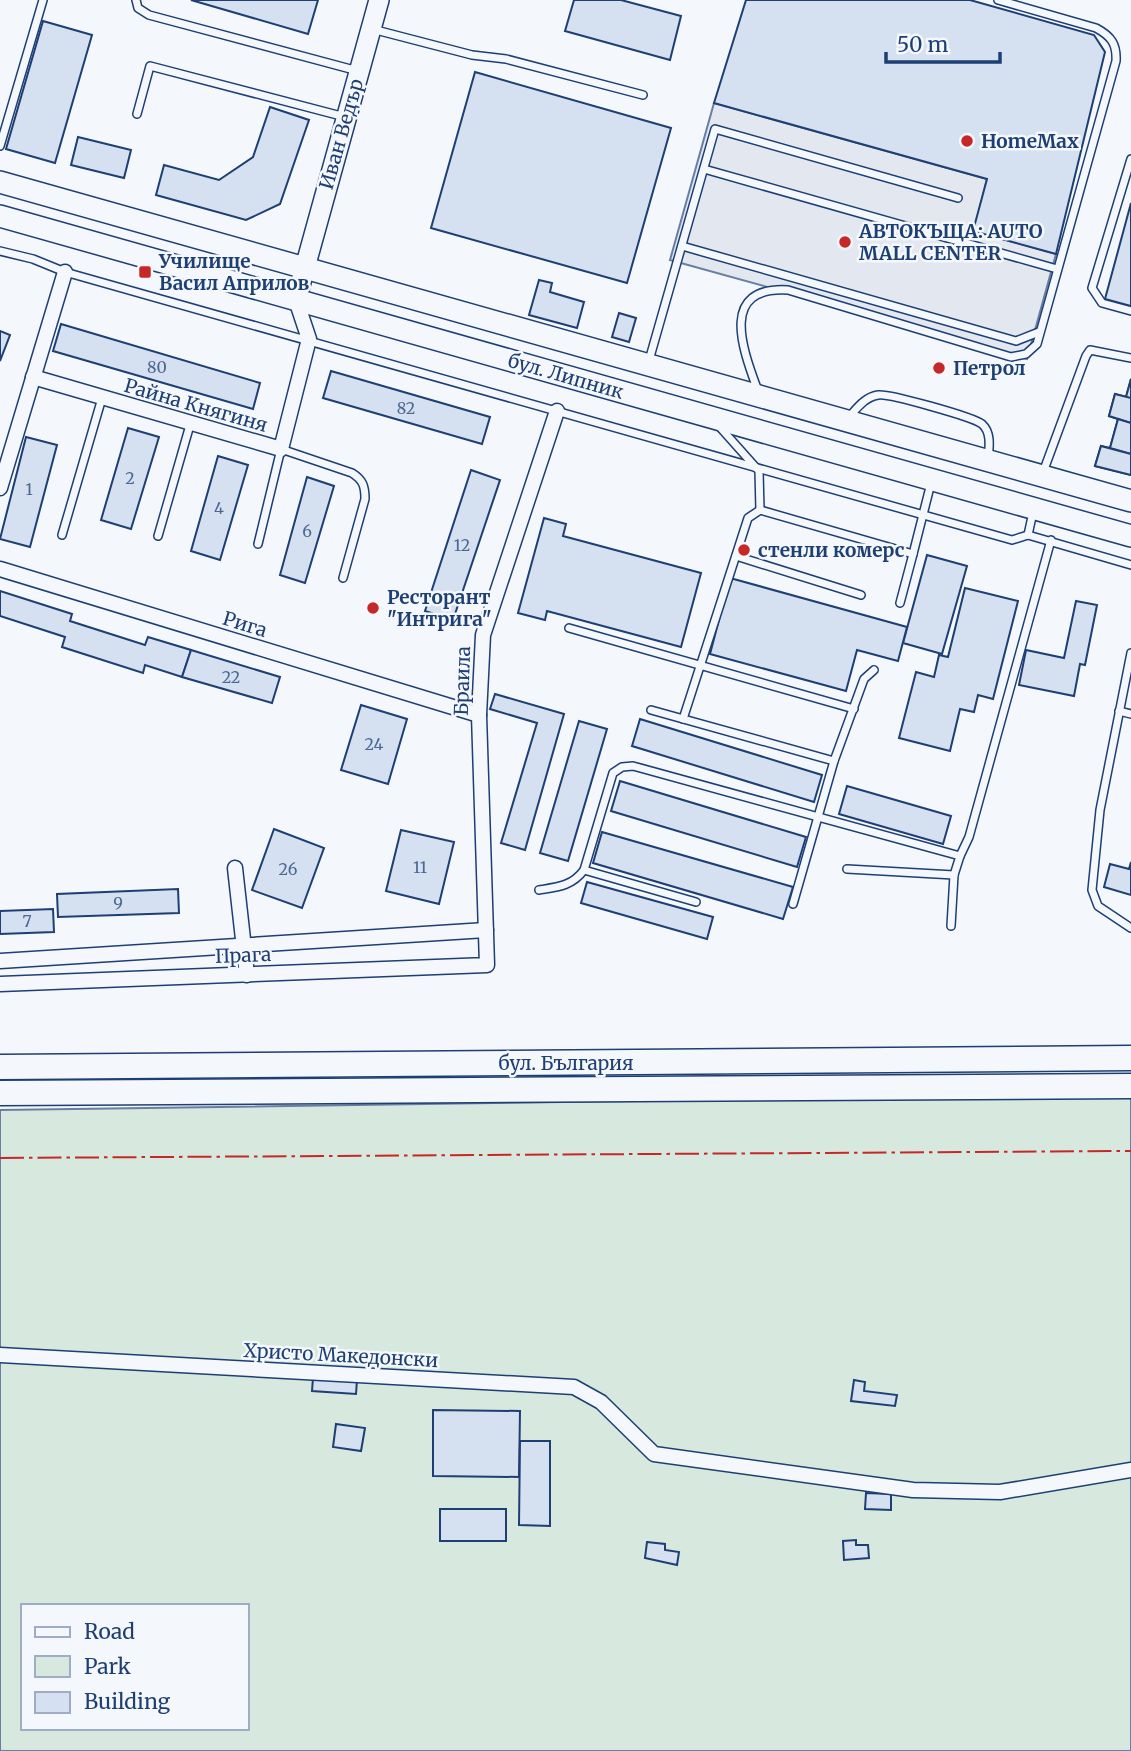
<svg xmlns="http://www.w3.org/2000/svg" width="1131" height="1751" font-family="Merriweather,serif">
<style>
.green{fill:#d7e8df;stroke:#687fa3;stroke-width:2;fill-rule:evenodd}
.parking{fill:#e3e8f0;stroke:#687fa3;stroke-width:2}
.building{fill:#d5e0f0;stroke:#1d3f73;stroke-width:2}
.lines{fill:none;stroke-linecap:round;stroke-linejoin:round}
.lane-casing{stroke:#1d3f73;stroke-width:10}
.street-casing{stroke:#1d3f73;stroke-width:17}
.secondary-casing{stroke:#1d3f73;stroke-width:22}
.primary-casing{stroke:#1d3f73;stroke-width:24}
.highway-casing{stroke:#1d3f73;stroke-width:27}
.lane{stroke:#f4f7fb;stroke-width:7}
.street{stroke:#f4f7fb;stroke-width:14}
.secondary{stroke:#f4f7fb;stroke-width:19}
.primary{stroke:#f4f7fb;stroke-width:21}
.highway{stroke:#f4f7fb;stroke-width:24}
.power{stroke:#c62828;stroke-width:2;stroke-dasharray:24 5 3.5 5;stroke-linecap:butt}
.poi-dot{fill:#c62828;stroke:#f4f7fb;stroke-width:2.5}
.labels{text-anchor:middle;dominant-baseline:central;stroke-width:5;stroke-linejoin:round;paint-order:stroke}
.number-label{font-size:16px;fill:#4b6792}
.street-label{font-size:19px;fill:#1d3f73;stroke:#f4f7fb}
.poi-label{font-size:19px;font-weight:bold;fill:#1d3f73;stroke:#f4f7fb;text-anchor:start}
</style>
<rect width="100%" height="100%" fill="#f4f7fb"/>
<path class="green" d="M1131,1094V1751H0V1110ZM23,1606H247V1728H23Z"/>
<polygon class="parking" points="714,103 987,179 974,231 1056,254 1027,359 670,260"/>
<g class="building">
<polygon points="191,0 318,0 308,34"/>
<polygon points="574,0 621,0 681,16 670,60 565,31"/>
<polygon points="746,0 970,0 1094,35 1105,52 1056,254 973,231 987,179 714,103"/>
<polygon points="43,21 92,35 55,163 6,149"/>
<polygon points="475,72 671,128 627,283 431,228"/>
<polygon points="270,107 309,120 280,204 246,220 156,195 164,165 219,180 253,157"/>
<polygon points="78,137 131,150 124,178 71,165"/>
<polygon points="1131,203 1131,306 1105,299"/>
<polygon points="539,280 552,283 550,292 584,302 577,328 529,315"/>
<polygon points="619,313 636,318 629,342 612,337"/>
<polygon points="61,324 260,383 253,409 53,351"/>
<polygon points="0,331 10,335 0,361"/>
<polygon points="331,371 490,417 482,444 323,398"/>
<polygon points="1131,379 1131,398 1126,397"/>
<polygon points="1131,379 1131,475 1095,466 1101,446 1110,448 1118,419 1109,416 1115,394 1126,397"/>
<polygon points="1115,394 1131,398 1131,423 1109,416"/>
<polygon points="1118,419 1131,423 1131,454 1110,448"/>
<polygon points="128,428 159,437 131,529 101,520"/>
<polygon points="26,437 57,445 30,547 0,539"/>
<polygon points="1101,446 1131,454 1131,475 1095,466"/>
<polygon points="218,456 248,465 220,560 191,551"/>
<polygon points="471,470 500,480 453,620 425,611"/>
<polygon points="307,477 334,486 305,583 280,575"/>
<polygon points="544,518 566,524 563,536 701,573 681,647 547,611 545,620 518,613"/>
<polygon points="927,555 967,566 942,654 903,643"/>
<polygon points="730,578 907,627 898,661 857,650 846,691 710,654"/>
<polygon points="965,588 1018,601 993,699 978,695 974,712 960,709 950,751 899,738 916,672 934,677 939,655 948,657"/>
<polygon points="0,591 72,614 70,621 145,645 148,637 191,650 182,677 145,665 143,673 62,647 65,637 0,616"/>
<polygon points="1076,601 1097,605 1085,665 1080,664 1074,696 1019,685 1026,650 1064,658"/>
<polygon points="191,650 280,677 272,703 182,677"/>
<polygon points="495,694 564,714 525,850 501,843 537,723 490,709"/>
<polygon points="361,705 407,719 388,784 341,770"/>
<polygon points="640,719 822,775 814,802 632,746"/>
<polygon points="579,721 607,729 568,861 540,853"/>
<polygon points="620,781 806,837 797,867 611,811"/>
<polygon points="847,786 951,816 943,844 839,814"/>
<polygon points="274,829 324,848 302,908 252,890"/>
<polygon points="401,830 454,842 439,904 386,891"/>
<polygon points="602,832 793,887 783,919 593,863"/>
<polygon points="1131,862 1131,895 1104,887 1110,864 1129,869"/>
<polygon points="587,882 713,917 707,939 581,903"/>
<polygon points="178,889 179,913 58,917 57,894"/>
<polygon points="53,909 54,932 0,934 0,911"/>
<polygon points="313,1378 357,1380 356,1394 312,1391"/>
<polygon points="854,1380 865,1382 864,1391 897,1395 895,1406 851,1401"/>
<polygon points="433,1410 520,1411 519,1477 433,1476"/>
<polygon points="336,1424 365,1428 361,1451 333,1447"/>
<polygon points="520,1441 550,1441 550,1526 519,1525"/>
<polygon points="866,1493 891,1494 891,1510 865,1509"/>
<rect x="440" y="1509" width="66" height="32"/>
<polygon points="856,1540 856,1545 868,1545 869,1558 844,1560 843,1541"/>
<polygon points="647,1542 665,1544 665,1550 679,1552 677,1565 645,1558"/>
</g>
<g class="lines">
<g class="lane-casing">
<g id="lane">
<polyline points="136,0 138,8 149,15 358,71"/>
<polyline points="372,29 472,55 506,59 643,95"/>
<polyline points="137,114 150,66 345,117"/>
<polyline points="0,146 43,0"/>
<polyline points="1131,159 1092,288 1102,303 1131,311"/>
<polyline points="704,169 1057,269"/>
<polyline points="682,246 1016,341 1039,332"/>
<polyline points="0,251 33,259 65,272 1012,540 1028,535 1131,565"/>
<polyline points="648,364 715,129 958,198"/>
<path d="M758,391C743,350 718,286 788,290L1011,357L1026,354L1037,344L1116,61C1117,44 1111,36 1096,28L998,0"/>
<path d="M849,417C857,408 865,397 878,395C888,393 973,417 982,424C992,433 989,448 988,460"/>
<polyline points="718,425 759,471 760,510"/>
<polyline points="1042,475 1086,356 1090,350 1131,358"/>
<polyline points="62,535 102,398"/>
<polyline points="1028,535 1033,512"/>
<polyline points="158,536 190,425"/>
<path d="M258,544L281,449L352,473C363,480 365,486 365,499L343,578"/>
<polyline points="913,554 931,483"/>
<polyline points="736,556 861,595"/>
<polyline points="569,628 854,709"/>
<polyline points="1131,653 1100,810 1092,890 1098,906 1131,928"/>
<polyline points="651,710 834,761"/>
<polyline points="1119,711 1131,714"/>
<polyline points="683,719 748,518 760,510 913,554 900,603"/>
<polyline points="847,869 954,875"/>
<polyline points="584,870 696,902"/>
<path d="M539,890C558,887 572,886 584,870L613,773L622,767L633,766L960,856L969,837L1051,540"/>
<polyline points="793,904 834,761 864,679 874,670"/>
<polyline points="951,926 954,875 960,856"/>
</g>
</g>
<g class="street-casing">
<g id="street">
<polyline points="33,377 281,449 309,339 296,300"/>
<polyline points="0,488 65,272"/>
<polyline points="0,569 479,715"/>
<polyline points="235,868 247,975"/>
<polyline points="0,961 486,930"/>
<polyline points="0,984 487,965 479,715 483,635 557,411"/>
<polyline points="0,1355 574,1387 601,1402 654,1454 913,1490 1000,1492 1131,1470"/>
</g>
</g>
<g class="secondary-casing">
<polyline id="secondary" points="296,300 379,0"/>
</g>
<g class="primary-casing">
<g id="primary">
<polyline points="0,182 1131,501"/>
<polyline points="0,216 1131,536"/>
</g>
</g>
<g class="highway-casing">
<g id="highway">
<polyline points="0,1067 1131,1058"/>
<polyline points="0,1093 1131,1086"/>
</g>
</g>
<use href="#lane" class="lane"/>
<use href="#street" class="street"/>
<use href="#secondary" class="secondary"/>
<use href="#primary" class="primary"/>
<use href="#highway" class="highway"/>
<polyline class="power" points="0,1158 1131,1151"/>
</g>
<g class="poi-dot">
<circle cx="967" cy="141" r="7"/>
<circle cx="845" cy="242" r="7"/>
<rect x="138" y="265" width="14" height="14" rx="3.5"/>
<circle cx="939" cy="368" r="7"/>
<circle cx="744" cy="550" r="7"/>
<circle cx="373" cy="608" r="7"/>
</g>
<g class="labels">
<g class="number-label">
<text x="157" y="367">80</text>
<text x="406" y="408">82</text>
<text x="130" y="478">2</text>
<text x="29" y="489">1</text>
<text x="219" y="508">4</text>
<text x="307" y="531">6</text>
<text x="462" y="545">12</text>
<text x="231" y="677">22</text>
<text x="374" y="744">24</text>
<text x="420" y="867">11</text>
<text x="288" y="869">26</text>
<text x="118" y="903">9</text>
<text x="27" y="921">7</text>
</g>
<g class="street-label">
<text transform="translate(341 134) rotate(-74)">Иван Ведър</text>
<text transform="translate(566 376) rotate(16)">бул. Липник</text>
<text transform="translate(196 405) rotate(16)">Райна Княгиня</text>
<text transform="translate(245 624) rotate(17)">Рига</text>
<text transform="translate(462 681) rotate(-88)">Браила</text>
<text transform="translate(243 955) rotate(-2)">Прага</text>
<text x="566" y="1063">бул. България</text>
<text transform="translate(341 1355) rotate(3)">Христо Македонски</text>
</g>
<g class="poi-label">
<text x="981" y="141">HomeMax</text>
<text x="859" y="231">АВТОКЪЩА: AUTO<tspan x="859" dy="22">MALL CENTER</tspan></text>
<text x="159" y="261">Училище<tspan x="159" dy="22">Васил Априлов</tspan></text>
<text x="953" y="368">Петрол</text>
<text x="758" y="550">стенли комерс</text>
<text x="387" y="597">Ресторант<tspan x="387" dy="22">"Интрига"</tspan></text>
</g>
</g>
<rect x="21" y="1604" width="228" height="126" fill="#f4f7fb" stroke="#9eadc5" stroke-width="2"/>
<rect x="35" y="1627" width="35" height="10" fill="#f4f7fb" stroke="#9eadc5" stroke-width="2"/>
<text x="84" y="1639" font-size="21" fill="#1d3f73">Road</text>
<rect x="35" y="1656" width="35" height="21" fill="#d7e8df" stroke="#9eadc5" stroke-width="2"/>
<text x="84" y="1674" font-size="21" fill="#1d3f73">Park</text>
<rect x="35" y="1692" width="35" height="21" fill="#d5e0f0" stroke="#9eadc5" stroke-width="2"/>
<text x="84" y="1709" font-size="21" fill="#1d3f73">Building</text>
<path d="M886 52v10h114v-10" fill="none" stroke="#1d3f73" stroke-width="3.5"/>
<text x="897" y="52" font-size="21" fill="#1d3f73" stroke="#f4f7fb" stroke-width="5" paint-order="stroke">50 m</text>
</svg>
